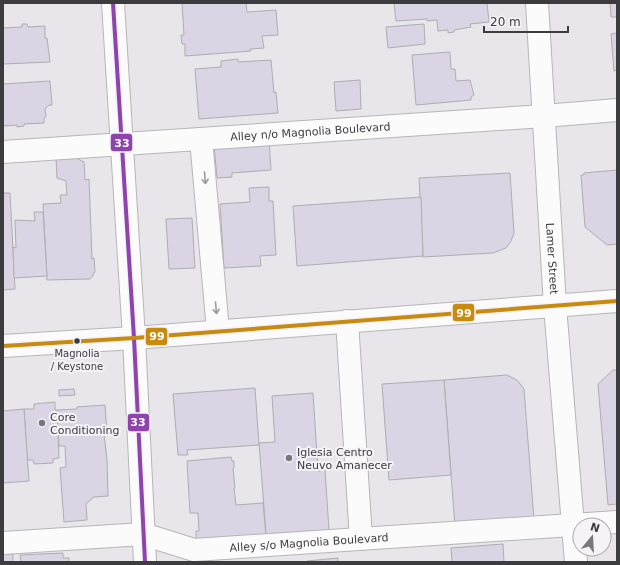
<svg xmlns="http://www.w3.org/2000/svg" width="620" height="565" font-family="'DejaVu Sans',sans-serif">
<style>
.building{fill:#dad4e4;stroke:#aeadaf}
.lines{fill:none;stroke-linecap:round;stroke-linejoin:round}
.minor-casing{stroke:#b6b5b7;stroke-width:24}
.major-casing{stroke:#b6b5b7;stroke-width:24}
.minor{stroke:#fcfbfc;stroke-width:22}
.major{stroke:#fcfbfc;stroke-width:22}
.bus-1-casing{stroke:#f5f3f8;stroke-width:7}
.bus-2-casing{stroke:#f5f3f8;stroke-width:7}
.bus-1{stroke:#8e44ad;stroke-width:4}
.bus-2{stroke:#c88b0f;stroke-width:4}
.oneway{stroke:#9c9b9c}
.bus-dot{fill:#3c3b3d;stroke:#f5f3f8;stroke-width:1.5}
.poi-dot{fill:#78777a;stroke:#f5f3f8;stroke-width:1.5}
.labels{text-anchor:middle;dominant-baseline:central;stroke-width:4;stroke-linejoin:round;paint-order:stroke}
.bus-label{font-size:10px;fill:#3c3b3d;stroke:#f5f3f8}
.street-label{font-size:11px;fill:#3c3b3d;stroke:#f5f3f8}
.poi-label{font-size:11px;fill:#3c3b3d;stroke:#f5f3f8;text-anchor:start}
.line-badge{stroke:#f5f3f8;stroke-width:1.5}
.badge-label{font-size:11px;text-anchor:middle;font-weight:bold;fill:#fff}
</style>
<rect width="100%" height="100%" fill="#e8e6ea"/>
<g class="building">
<polygon points="182,3 246,3 247,12 276,10 278,35 262,36 264,48 250,49 251,51 185,56 185,44 182,44 181,35 184,35"/>
<polygon points="394,3 487,3 489,22 470,24 471,27 454,30 454,32 448,33 448,30 438,31 437,20 427,21 427,19 396,21"/>
<polygon points="610,3 617,3 617,17 611,17"/>
<polygon points="22,24 27,24 28,27 45,26 45,38 47,38 50,62 3,64 3,28 22,27"/>
<polygon points="424,24 425,44 388,48 386,27"/>
<polygon points="617,33 617,70 614,71 611,34"/>
<polygon points="450,52 451,69 455,69 456,81 470,80 474,95 471,97 471,100 416,105 412,55"/>
<polygon points="238,59 238,62 271,60 274,93 276,92 278,113 199,119 195,69 221,67 221,61"/>
<polygon points="360,80 361,109 336,111 334,82"/>
<polygon points="50,81 52,105 49,105 45,109 46,116 44,119 44,123 24,124 24,126 17,127 17,125 3,126 3,84"/>
<polygon points="269,139 271,170 232,173 232,177 217,178 214,145"/>
<polygon points="74,157 84,162 85,180 89,179 92,259 94,258 95,271 92,277 90,279 47,280 43,204 61,203 60,195 67,195 66,181 57,178 56,158"/>
<polygon points="617,170 617,244 607,245 585,227 581,175 584,175 584,173"/>
<polygon points="510,173 514,233 511,241 506,248 493,253 423,257 419,178"/>
<polygon points="269,187 269,201 273,201 276,255 260,256 261,266 224,268 220,204 250,202 249,188"/>
<polygon points="3,191 4,193 10,193 15,289 3,290"/>
<polygon points="421,197 423,256 297,266 293,206"/>
<polygon points="34,212 43,212 47,276 14,278 13,247 16,248 15,220 35,221"/>
<polygon points="192,218 195,268 169,269 166,219"/>
<polygon points="613,370 617,370 617,504 608,505 598,384"/>
<polygon points="507,375 517,380 524,389 534,520 455,527 444,380"/>
<polygon points="444,380 451,475 389,480 382,384"/>
<polygon points="255,388 259,445 187,450 188,455 178,455 173,394"/>
<polygon points="74,389 75,395 59,396 59,390"/>
<polygon points="313,393 318,471 325,470 329,530 296,532 297,537 280,538 280,533 266,534 259,443 275,442 272,396"/>
<polygon points="55,402 55,410 57,410 59,458 53,459 53,463 34,464 33,460 27,460 24,409 34,409 34,404"/>
<polygon points="105,405 107,434 104,434 107,460 108,496 94,497 86,504 87,520 64,522 60,468 66,467 65,446 59,446 57,410 77,409 77,407"/>
<polygon points="24,409 29,481 3,483 3,411"/>
<polygon points="231,457 232,461 234,461 234,468 233,468 235,488 234,488 236,505 263,503 266,536 196,542 196,531 199,531 198,513 190,513 187,461"/>
<polygon points="503,544 504,562 452,562 451,548"/>
<polygon points="63,553 63,558 69,558 69,562 21,562 20,555"/>
<rect x="3" y="554" width="10" height="8"/>
<polygon points="338,558 338,562 307,562 307,561"/>
</g>
<g class="lines">
<g class="minor-casing">
<g id="minor">
<polyline points="113,3 134,338 145,562"/>
<path id="s1" d="M537,3L555,306L576,562"/>
<polyline points="201,139 218,331"/>
<path id="s2" d="M3,152L544,116L617,110"/>
<polyline points="347,321 361,539"/>
<path id="s3" d="M3,543L143,534L194,550L617,522"/>
</g>
</g>
<g class="major-casing">
<polyline id="major" points="3,346 134,338 617,301"/>
</g>
<use href="#minor" class="minor"/>
<use href="#major" class="major"/>
<g class="bus-1-casing">
<polyline id="bus-1" points="113,3 134,338 145,562"/>
</g>
<g class="bus-2-casing">
<polyline id="bus-2" points="3,346 134,338 617,301"/>
</g>
<use href="#bus-1" class="bus-1"/>
<use href="#bus-2" class="bus-2"/>
</g>
<defs><path id="oneway-shaft" d="M-6 0H5M1.5-3L5.5 0L1.5 3" fill="none" stroke-width="1.6" stroke-linecap="round" stroke-linejoin="round"/></defs>
<g class="oneway">
<use href="#oneway-shaft" transform="translate(205 178) rotate(85)"/>
<use href="#oneway-shaft" transform="translate(216 308) rotate(85)"/>
</g>
<circle class="bus-dot" cx="77" cy="341" r="3.5"/>
<g class="poi-dot">
<circle cx="42" cy="423" r="4"/>
<circle cx="289" cy="458" r="4"/>
</g>
<g class="labels">
<g class="bus-label">
<text x="77" y="353">Magnolia<tspan x="77" dy="13">/ Keystone</tspan></text>
</g>
<g class="street-label">
<text stroke="none"><textPath href="#s2" startOffset="308">Alley n/o Magnolia Boulevard</textPath></text>
<text stroke="none"><textPath href="#s1" startOffset="256">Lamer Street</textPath></text>
<text stroke="none"><textPath href="#s3" startOffset="309">Alley s/o Magnolia Boulevard</textPath></text>
</g>
<g class="poi-label">
<text x="50" y="417">Core<tspan x="50" dy="13">Conditioning</tspan></text>
<text x="297" y="452">Iglesia Centro<tspan x="297" dy="13">Neuvo Amanecer</tspan></text>
</g>
</g>
<g class="line-badge">
<rect x="110" y="133" width="23" height="19" rx="4" fill="#8e44ad"/>
<rect x="452" y="303" width="23" height="19" rx="4" fill="#c88b0f"/>
<rect x="145" y="327" width="23" height="19" rx="4" fill="#c88b0f"/>
<rect x="127" y="413" width="23" height="19" rx="4" fill="#8e44ad"/>
</g>
<g class="badge-label">
<text x="122" y="147">33</text>
<text x="464" y="317">99</text>
<text x="157" y="340">99</text>
<text x="138" y="426">33</text>
</g>
<rect width="620" height="565" fill="none" stroke="#3c3b3d" stroke-width="8"/>
<g transform="translate(592 537) rotate(18)"><circle r="19" fill="#f5f3f8" stroke="#aba9ad"/>
<path d="M0-3L7 15L0 10L-7 15Z" fill="#78777a"/>
<text y="-6" font-size="11" font-weight="bold" text-anchor="middle" fill="#3c3b3d">N</text>
</g>
<path d="M484 26v6h84v-6" fill="none" stroke="#3c3b3d" stroke-width="2"/>
<text x="490" y="26" font-size="12" fill="#3c3b3d" stroke="#f5f3f8" stroke-width="3" paint-order="stroke">20 m</text>
</svg>
